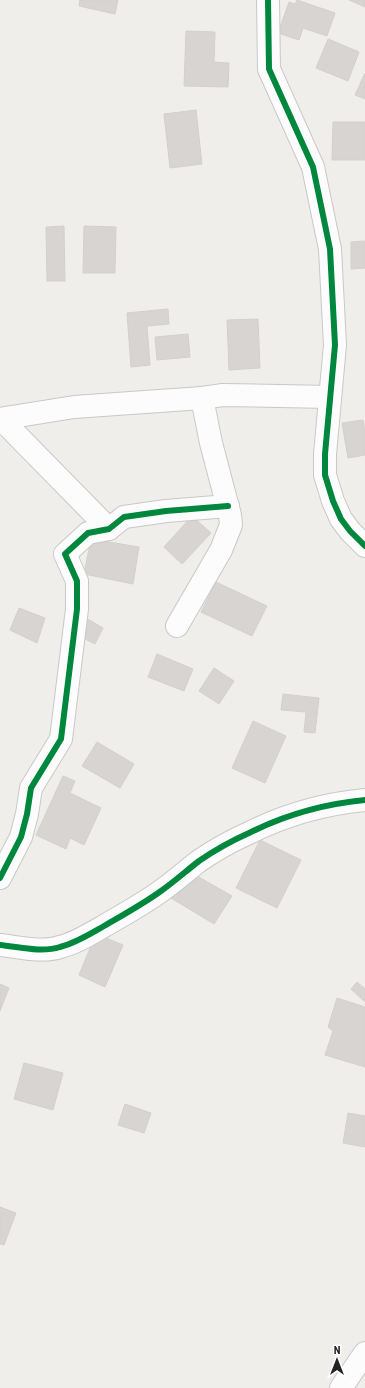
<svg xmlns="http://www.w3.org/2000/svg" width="365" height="1388" font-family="'Roboto Condensed',sans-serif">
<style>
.building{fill:#d7d4d2;stroke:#d3d0cc}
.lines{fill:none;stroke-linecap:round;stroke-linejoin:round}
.minor-casing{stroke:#c9c8c7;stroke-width:24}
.minor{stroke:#fdfcfc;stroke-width:22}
.cycleway-casing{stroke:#fff;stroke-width:8}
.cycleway{stroke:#00873e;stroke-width:6}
</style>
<rect width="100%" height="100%" fill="#f0eeeb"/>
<g class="building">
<polygon points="80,0 118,0 115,14 79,6"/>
<polygon points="297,0 335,13 327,36 303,28 299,40 278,33 289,2 295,4"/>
<polygon points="349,0 365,0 365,7"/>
<polygon points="186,31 215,32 214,62 229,63 228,87 184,86"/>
<polygon points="328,39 359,52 348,81 316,68"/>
<polygon points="365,73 365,99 355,95"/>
<polygon points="196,110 202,164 170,168 164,114"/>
<polygon points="333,122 365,122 365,160 332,160"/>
<polygon points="64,226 65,281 47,281 46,227"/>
<polygon points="84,226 116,227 115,273 83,273"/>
<polygon points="365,241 365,268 351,269 351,242"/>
<polygon points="168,309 169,324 147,326 150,365 131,367 127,313"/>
<polygon points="258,319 260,368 229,370 227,320"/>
<polygon points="188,334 190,357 157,360 155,337"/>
<polygon points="363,420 365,431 365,455 348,458 342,423"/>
<polygon points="192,516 211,533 182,564 164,547"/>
<polygon points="91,539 139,547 133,584 84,574"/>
<polygon points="216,582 267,606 252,636 201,612"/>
<polygon points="19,608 45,618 37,643 10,630"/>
<polygon points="86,618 103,628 95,644 79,636"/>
<polygon points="157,654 193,669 184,691 148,677"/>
<polygon points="214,668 234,681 219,704 199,691"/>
<polygon points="283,694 319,698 315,733 304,732 306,712 281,710"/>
<polygon points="253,721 286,736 265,783 232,768"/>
<polygon points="97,742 134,764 120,788 82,766"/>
<polygon points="63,776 75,781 70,793 101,808 84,845 70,838 66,849 36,835"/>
<polygon points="260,840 301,860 277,908 236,888"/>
<polygon points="190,872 232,896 214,924 171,898"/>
<polygon points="96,934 123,945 105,987 79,975"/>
<polygon points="357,982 365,989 365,1002 351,989"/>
<polygon points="0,984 9,988 0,1011"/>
<polygon points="337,998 365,1007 365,1067 325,1055 333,1031 328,1027"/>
<polygon points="24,1063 63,1073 53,1110 14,1099"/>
<polygon points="125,1104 151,1113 144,1133 118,1125"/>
<polygon points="348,1113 365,1116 365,1147 343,1143"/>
<polygon points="0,1207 16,1213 4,1245 0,1244"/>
</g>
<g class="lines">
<g class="minor-casing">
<g id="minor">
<polyline points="268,0 269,69 313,167 330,249 335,345 325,454 325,475 333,501 341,519 350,531 365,546"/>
<polyline points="0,419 74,407 202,398 223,395 330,397"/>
<polyline points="1,419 109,529"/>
<polyline points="177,626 221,550 231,525 230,515 211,443 202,398"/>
<polyline points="0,878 21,837 27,814 31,788 61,739 77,609 77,581 65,554 88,533 109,529 124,517 166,511 228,506"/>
<path d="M0,945C19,947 42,953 60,947C76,943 90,934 104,926C123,915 143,904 161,891C174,882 186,871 199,861C215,850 231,841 249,833C287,814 323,804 365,800"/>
<polyline points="341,1388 365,1353"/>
</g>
</g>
<use href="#minor" class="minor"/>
<g class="cycleway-casing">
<g id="cycleway">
<polyline points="268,0 269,69 313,167 330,249 335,345 325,454 325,475 333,501 341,519 350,531 365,546"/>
<polyline points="0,878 21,837 27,814 31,788 61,739 77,609 77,581 65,554 88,533 109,529 124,517 166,511 228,506"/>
<path d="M0,945C19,947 42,953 60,947C76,943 90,934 104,926C123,915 143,904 161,891C174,882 186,871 199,861C215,850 231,841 249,833C287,814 323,804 365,800"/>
</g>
</g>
<use href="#cycleway" class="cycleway"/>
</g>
<g transform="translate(337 1360)" stroke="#ffffff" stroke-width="3" paint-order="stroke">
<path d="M0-3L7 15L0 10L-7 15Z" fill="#222222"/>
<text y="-6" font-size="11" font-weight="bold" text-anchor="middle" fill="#222222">N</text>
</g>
</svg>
